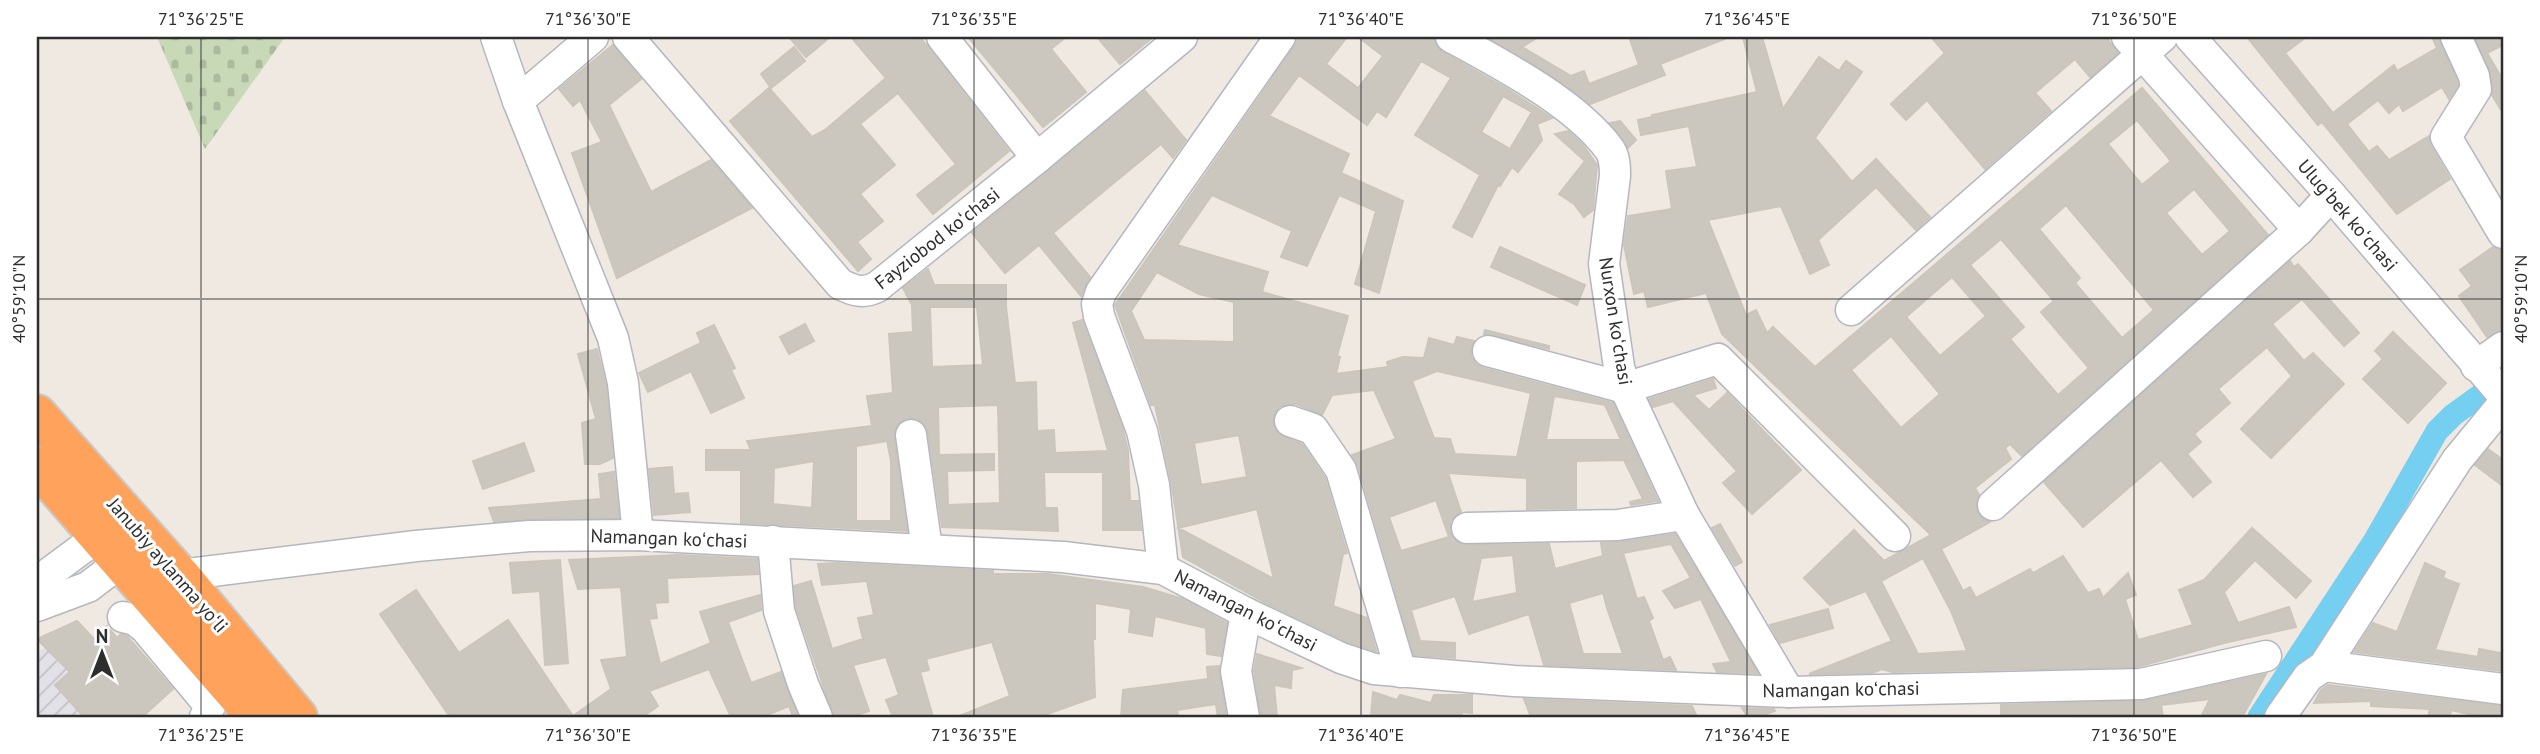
<svg xmlns="http://www.w3.org/2000/svg" width="2540" height="754" font-family="'PT Sans',sans-serif">
<style>
.industrial{fill:url(#industrial-furrows)}
.cemetery{fill:url(#cemetery-stones)}
.lines{fill:none;stroke-linecap:round;stroke-linejoin:round}
.canal{stroke:#75cff0;stroke-width:23}
.building{fill:#cbc7bf;stroke:#cbc5ba;stroke-width:2;fill-rule:evenodd}
.minor-casing{stroke:#b4b7c1;stroke-width:33}
.highway-casing{stroke:#c9c9c9;stroke-width:42}
.minor{stroke:#fff;stroke-width:30}
.highway{stroke:#ffa35c;stroke-width:38}
.ticks{fill:none;stroke:#2e2e2e;stroke-width:2;stroke-opacity:0.45}
.labels{text-anchor:middle;dominant-baseline:central;stroke-width:6;stroke-linejoin:round;paint-order:stroke}
.street-label{font-size:19px;fill:#2e2e2e;stroke:#fff}
.neatline{fill:none;stroke:#2e2e2e;stroke-width:2.5}
.ticks-label{font-size:18px;text-anchor:middle;fill:#2e2e2e}
</style>
<defs>
<pattern id="industrial-furrows" width="10" height="10" patternUnits="userSpaceOnUse" patternTransform="scale(1.75)"><rect width="10" height="10" fill="#e3e1e8"/><path d="M-1 1l2-2M0 10L10 0M9 11l2-2" fill="none" stroke="#c3c1c7"/></pattern>
<pattern id="cemetery-stones" width="16" height="16" patternUnits="userSpaceOnUse" patternTransform="scale(1.75)"><rect width="16" height="16" fill="#c8d9b8"/><path d="M2 7V4a2 2 0 0 1 4 0v3zM10 15v-3a2 2 0 0 1 4 0v3z" fill="#acbb9e"/></pattern>
</defs>
<rect width="100%" height="100%" fill="#efe9e1"/>
<polygon class="industrial" points="70,630 151,717 37,717 37,653"/>
<polygon class="cemetery" points="157,37 285,37 205,149"/>
<g class="lines">
<polyline class="canal" points="2259,717 2375,540 2437,431 2453,415 2503,379"/>
</g>
<g class="building">
<polygon points="789,37 830,37 806,57"/>
<polygon points="851,37 920,37 1009,151 933,214 917,195 956,164 898,93 860,124 895,165 860,194 883,221 857,242 871,259 858,271 730,121 769,88 812,137 825,130 886,78"/>
<polygon points="968,37 1066,37 1051,49 1086,92 1043,127"/>
<polygon points="1097,37 1153,37 1120,64"/>
<path d="M1298,37H1347L1326,64L1358,88L1383,56L1358,37H1434L1436,46L1443,52L1506,88L1552,118L1537,124L1542,140L1518,172L1512,167L1500,186L1498,185L1472,237L1453,227L1480,175L1415,135L1451,78L1421,61L1386,117L1377,111L1367,125L1299,75L1269,116L1349,154L1341,173L1403,201L1379,293L1355,284L1376,211L1339,195L1307,266L1281,257L1292,231L1212,195L1177,245L1268,272L1262,292L1348,316L1337,356L1340,357L1336,374L1388,367L1387,362L1403,357L1424,358L1429,338L1454,345L1457,337L1474,341L1471,347V356L1476,364L1483,368L1613,403L1658,501L1631,505L1630,502L1643,499L1624,460L1576,461V508L1527,509V478L1448,473L1461,512L1451,520L1450,528L1452,536L1458,543L1467,545L1549,544L1555,569L1603,556L1601,543L1621,542L1675,534L1758,673L1717,672L1713,664L1731,662L1701,599L1675,608L1663,591L1691,578L1671,544L1623,553L1637,599L1644,597L1653,618L1649,621L1663,660L1670,657L1676,670L1544,665L1529,614L1469,634L1455,596L1411,610L1420,641L1455,643V658L1414,655L1358,465L1352,455L1396,439L1374,390L1332,395L1322,415L1296,404H1286L1279,407L1274,415L1273,424L1277,433L1302,444L1325,478L1347,553L1343,554L1333,606L1367,618L1376,651L1348,642L1266,603L1183,557L1171,481L1155,405H1151L1115,305L1294,47ZM1503,96L1532,112L1510,149L1481,132ZM1157,272L1199,294L1234,302V342L1144,340L1131,311ZM1437,371L1531,393L1517,457L1455,454L1450,439L1434,438L1412,381ZM1554,396L1605,405L1621,440H1546ZM1239,435L1247,477L1201,485L1194,443ZM1436,500L1449,537L1401,551L1389,517ZM1257,509L1274,579L1178,528ZM1513,555L1517,593L1472,602L1481,558ZM1603,593L1607,608L1623,654H1583L1569,603Z"/>
<polygon points="1487,37 1538,37 1522,47 1571,76 1584,71 1589,84 1639,65 1629,37 1727,38 1660,64 1665,75 1590,104 1546,72"/>
<path d="M1743,37H1762L1783,109L1819,57L1839,71L1846,61L1862,72L1815,138L1852,182L1876,159L1930,217L1916,230L1876,187L1818,240L1829,265L1810,274L1781,206L1708,220L1746,315L1756,310L1767,333L1773,327L1815,367L2142,88L2268,235L2022,456L2010,444L2005,448L2011,459L1975,488L1979,495L1976,509L1981,517L1990,522L1941,549L1963,591L1970,587L1976,598L2030,569L2033,573L2063,556L2088,593L2099,589L2103,598L2128,573L2136,595L2125,599L2138,640L2193,625L2179,590L2204,580L2252,528L2311,581L2296,598L2255,560L2224,592L2238,623L2289,607L2296,627L2224,643L2137,667L1892,672L1882,669L1872,673L1809,674L1892,641L1866,591L1830,605L1804,578L1854,530L1884,561L1931,535L1722,334L1706,293L1648,307L1644,291L1634,294L1624,245L1628,216L1672,209L1666,171L1697,167L1689,126L1641,135L1638,120L1652,117V115L1757,92ZM2137,120L2171,161L2142,185L2108,144ZM2194,189L2230,231L2202,255L2166,213ZM2066,205L2154,310L2122,338L2075,283L2080,278L2039,229ZM2001,239L2054,301L2041,312L2089,368L2058,395L2010,339L2024,327L1970,265ZM1952,277L1986,316L1940,356L1906,317ZM1891,336L1940,394L1901,428L1851,370ZM1923,558L1951,611L1967,651L1918,654L1881,581Z"/>
<polygon points="1931,37 2106,37 2118,53 2090,77 2075,59 2035,93 2051,111 1985,169 1927,100 1906,120 1891,104 1945,53"/>
<polygon points="2247,37 2306,37 2285,53 2333,113 2394,65 2397,71 2437,48 2432,37 2439,37 2457,81 2458,85 2449,99 2442,87 2403,111 2399,104 2389,113 2378,100 2347,124 2369,152 2377,146 2389,160 2429,136 2431,146 2450,179 2397,214 2322,122 2318,125"/>
<polygon points="2475,37 2503,37 2503,45 2487,53 2503,80 2503,113 2492,95 2491,73"/>
<polygon points="613,45 641,79 609,105 651,192 711,160 752,208 617,278 572,153 602,142 580,100 573,106 559,89"/>
<polygon points="794,47 805,61 771,88 761,74"/>
<polygon points="1145,91 1186,140 1173,158 1161,144 1053,233 1090,277 1081,296 1039,245 1005,273 972,233"/>
<polygon points="1620,121 1636,140 1628,148 1610,123"/>
<polygon points="1568,131 1583,145 1597,165 1593,210 1584,217 1574,204 1559,194 1585,161 1555,134"/>
<polygon points="1500,247 1585,285 1577,305 1491,267"/>
<polygon points="2493,247 2503,250 2503,330 2487,337 2459,296 2472,286 2460,270"/>
<polygon points="2290,261 2294,267 2298,264 2359,333 2344,346 2302,299 2272,324 2304,361 2313,353 2344,384 2271,458 2241,429 2292,376 2267,347 2218,389 2230,403 2194,434 2201,442 2187,454 2211,482 2193,497 2161,460 2083,527 2044,482"/>
<path d="M928,269L934,285H1006V307L1015,383L1036,382L1037,431L1054,430L1055,453L1108,451L1073,323L1082,320L1123,430L1128,451L1130,501H1138L1141,530H1103V472H1044L1045,508H1057L1058,531L942,527L928,432L925,425L918,419L909,418L900,422L895,428L894,437L907,531L741,523V470H706V450H751L747,441L872,426L867,396L893,393L889,334L913,332L912,305L903,288ZM930,307H977L983,365L932,367ZM998,405L1000,503L948,505L947,471L994,470V454L939,455L938,407ZM887,441L891,461V521H856V446ZM814,461L812,508L773,504L774,468Z"/>
<polygon points="805,324 814,341 789,354 780,337"/>
<polygon points="714,325 735,368 731,370 744,398 711,413 691,371 648,392 639,373 701,343 697,333"/>
<polygon points="1485,330 1549,346 1549,349 1484,334"/>
<polygon points="2393,332 2446,383 2408,423 2363,379 2383,359 2375,351"/>
<polygon points="597,349 606,386 613,458 600,464 585,464 582,423 596,419 578,354"/>
<polygon points="1713,379 1716,388 1693,395 1709,410 1727,393 1801,470 1752,514 1723,483 1737,471 1673,401 1653,407 1649,399"/>
<polygon points="524,443 534,471 483,489 473,461"/>
<polygon points="2488,449 2503,460 2503,486 2475,465"/>
<polygon points="672,467 674,494 688,493 690,512 654,515 649,469"/>
<polygon points="614,472 619,518 529,519 494,522 489,508 601,499 599,474"/>
<polygon points="1720,524 1742,562 1735,566 1712,528"/>
<polygon points="679,555 757,559 758,574 667,578 668,602 655,603 657,618 649,619 660,664 711,643 700,612 760,595 761,610 728,622 751,683 781,672 798,717 793,717 789,706 762,717 731,717 709,669 649,691 658,706 642,717 450,717 380,614 416,590 459,653 508,620 573,716 611,689 601,660 627,657 621,587 578,589 569,560"/>
<polygon points="560,560 568,663 545,665 540,591 513,593 510,563"/>
<polygon points="837,563 993,571 993,574 1048,574 1143,587 1183,599 1227,623 1221,656 1207,654 1206,628 1155,616 1152,636 1129,632 1131,609 1095,603 1095,639 1093,639 1095,697 1047,714 1049,717 957,717 1010,696 992,642 926,659 929,670 920,672 933,717 893,717 886,700 899,695 886,657 853,665 869,711 852,717 834,717 796,607 794,586 811,581 832,649 863,639 858,618 874,615 867,581 822,585 818,564"/>
<polygon points="2425,563 2445,572 2443,578 2459,584 2435,650 2478,657 2479,649 2501,653 2500,660 2503,661 2503,671 2354,652 2373,623 2397,632"/>
<polygon points="1828,609 1833,628 1780,643 1770,625"/>
<polygon points="77,621 94,639 107,626 117,638 121,634 127,636 173,689 142,717 84,717 55,685 70,672 37,639"/>
<polygon points="1257,654 1301,668 1292,670 1291,688 1274,685 1277,717 1261,717 1254,671"/>
<polygon points="1219,666 1226,717 1218,717 1216,704 1177,710 1178,717 1121,717 1123,690 1208,679 1207,667"/>
<polygon points="2266,674 2242,717 2201,717 2210,699 2161,705 2163,717 2123,717 2122,715 2001,717 2001,705 2142,701"/>
<polygon points="2328,685 2503,706 2503,717 2481,717 2451,710 2450,717 2428,717 2430,709 2371,706 2371,701 2314,703 2321,690"/>
<polygon points="1373,692 1397,700 1400,695 1431,703 1434,695 1472,695 1472,713 1462,712 1461,717 1371,717"/>
<polygon points="1524,699 1692,706 1697,717 1531,717"/>
<polygon points="1742,708 1774,709 1775,711 1758,717 1748,717"/>
</g>
<g class="lines">
<g class="minor-casing">
<g id="minor">
<polyline points="496,37 518,101 613,338 623,383 638,535"/>
<path d="M628,37L840,284C854,291 863,294 877,287L1037,158L1182,37"/>
<polyline points="942,37 1037,158"/>
<path d="M1451,37C1501,64 1577,104 1610,150C1615,158 1615,167 1615,176L1604,264L1619,367L1625,388L1684,515L1789,692"/>
<polyline points="2127,37 2299,230"/>
<polyline points="2190,37 2331,195 2503,395"/>
<polyline points="2456,37 2474,76 2476,89 2446,137 2503,233"/>
<polyline points="518,101 593,37"/>
<polyline points="1851,310 2162,37"/>
<polyline points="1488,351 1625,388 1718,359 1895,536"/>
<polyline points="2476,366 2503,347"/>
<polyline points="1290,421 1313,429 1341,470 1401,672"/>
<polyline points="911,435 927,549"/>
<polyline points="1993,505 2299,230 2331,195"/>
<polyline points="1467,528 1618,525 1684,515"/>
<polyline points="773,541 779,611 803,684 817,717"/>
<polyline points="1163,569 1154,485 1142,431 1099,316 1097,304 1101,292 1280,37"/>
<polyline points="180,575 416,546 529,536 638,535 1063,557 1163,569 1246,613 1341,658 1374,669 1514,681 1789,692 2141,684 2266,656"/>
<polyline points="37,582 99,536 119,531"/>
<polyline points="37,606 88,587 121,562 129,544"/>
<polyline points="123,617 135,620 145,628 210,706 205,717"/>
<polyline points="2324,666 2503,689"/>
<polyline points="1244,717 1236,671 1246,613"/>
<polyline points="2280,717 2308,677 2324,666 2457,460 2503,404"/>
</g>
</g>
<g class="highway-casing">
<g id="highway">
<polyline points="37,414 180,575 298,717"/>
<polyline points="37,466 256,717"/>
</g>
</g>
<use href="#minor" class="minor"/>
<use href="#highway" class="highway"/>
</g>
<path class="ticks" d="M201,37V717M588,37V717M974,37V717M1361,37V717M1747,37V717M2134,37V717M37,299H2503"/>
<g class="labels">
<g class="street-label">
<text transform="translate(2348 215) rotate(49)">Ulugʻbek koʻchasi</text>
<text transform="translate(937 238) rotate(-38)">Fayziobod koʻchasi</text>
<text transform="translate(1616 321) rotate(81)">Nurxon koʻchasi</text>
<text transform="translate(669 538) rotate(2)">Namangan koʻchasi</text>
<text transform="translate(168 565) rotate(49)">Janubiy aylanma yoʻli</text>
<text transform="translate(1246 610) rotate(27)">Namangan koʻchasi</text>
<text transform="translate(1841 689) rotate(-1)">Namangan koʻchasi</text>
</g>
</g>
<rect width="2540" height="754" fill="none" stroke="#ffffff" stroke-width="77"/>
<g transform="translate(102 653)" stroke="#ffffff" stroke-width="5" paint-order="stroke">
<path d="M0-5L12 26L0 18L-12 26Z" fill="#2e2e2e"/>
<text y="-10" font-size="19" font-weight="bold" text-anchor="middle" fill="#2e2e2e">N</text>
</g>
<rect x="38" y="38" width="2464" height="678" class="neatline"/>
<g class="ticks-label">
<text x="201" y="25">71°36'25"E</text>
<text x="588" y="25">71°36'30"E</text>
<text x="974" y="25">71°36'35"E</text>
<text x="1361" y="25">71°36'40"E</text>
<text x="1747" y="25">71°36'45"E</text>
<text x="2134" y="25">71°36'50"E</text>
<text transform="translate(19 299) rotate(-90)" y="6">40°59'10"N</text>
<text transform="translate(2521 299) rotate(-90)" y="6">40°59'10"N</text>
<text x="201" y="741">71°36'25"E</text>
<text x="588" y="741">71°36'30"E</text>
<text x="974" y="741">71°36'35"E</text>
<text x="1361" y="741">71°36'40"E</text>
<text x="1747" y="741">71°36'45"E</text>
<text x="2134" y="741">71°36'50"E</text>
</g>
</svg>
